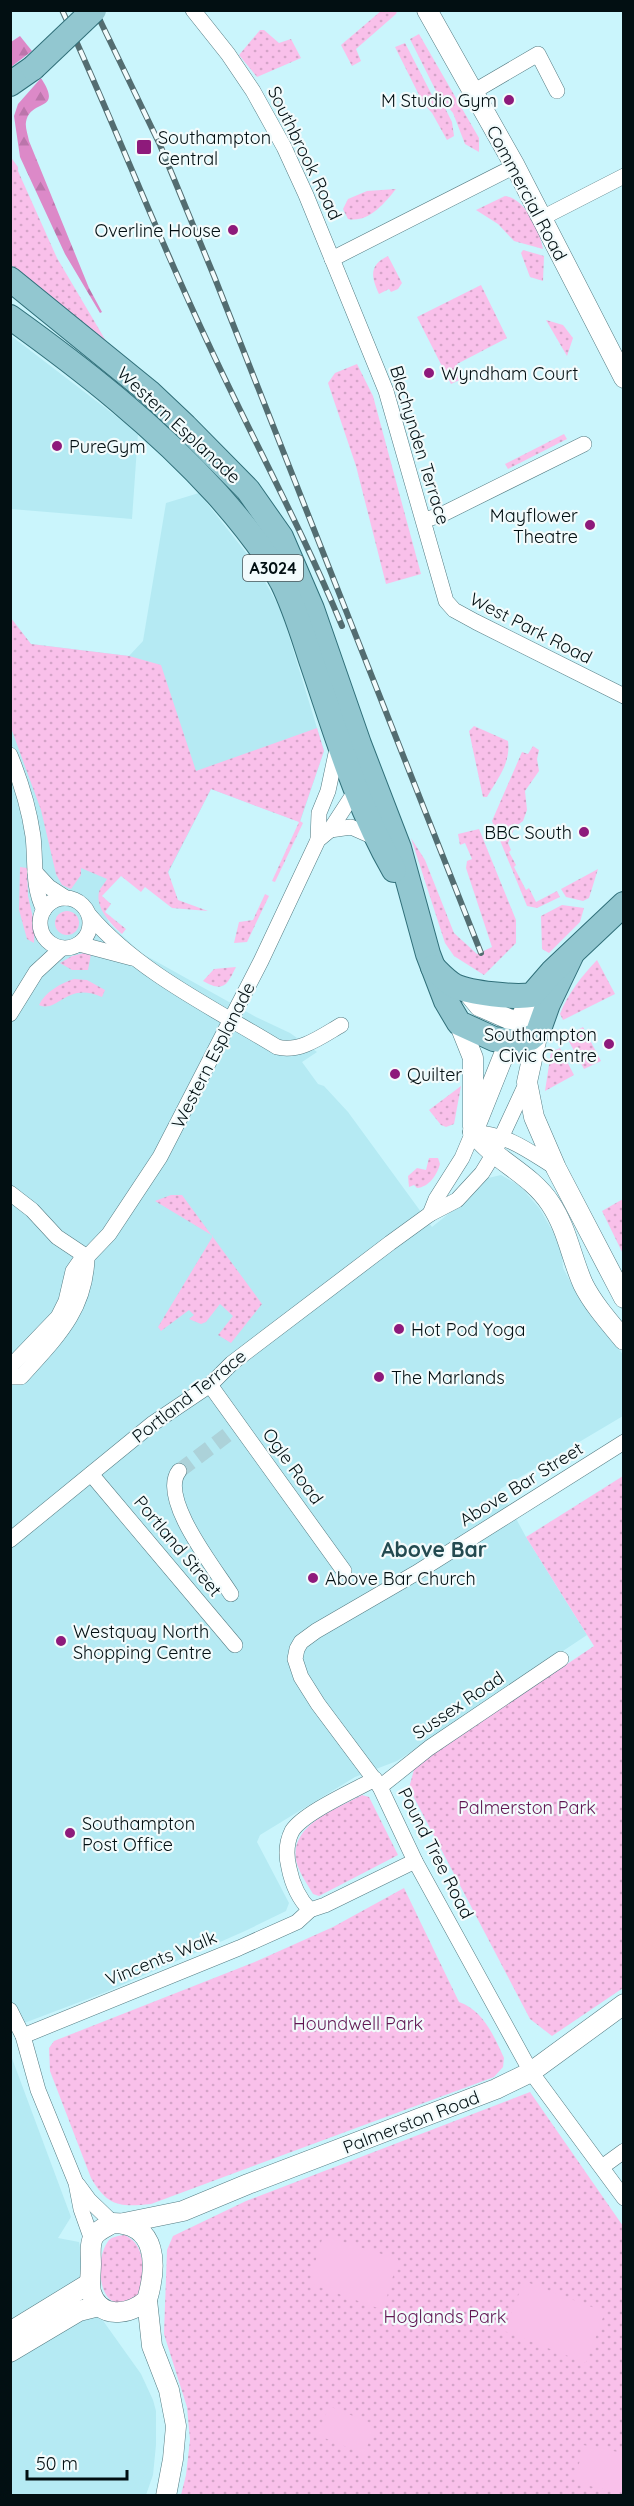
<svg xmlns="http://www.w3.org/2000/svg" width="634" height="2506" font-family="Quicksand,sans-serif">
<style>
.built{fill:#b5eaf3}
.green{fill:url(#green-dots)}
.forest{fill:url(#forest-firs)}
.pitch{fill:#f9c0ea}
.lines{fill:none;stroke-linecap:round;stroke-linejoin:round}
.minor-tunnel{stroke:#acd2d9;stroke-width:15;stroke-dasharray:15 8;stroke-linecap:butt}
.minor-casing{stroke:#547b82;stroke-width:16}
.tertiary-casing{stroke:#547b82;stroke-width:21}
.primary-casing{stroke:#306f79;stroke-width:26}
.minor{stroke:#fff;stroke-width:15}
.tertiary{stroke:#fff;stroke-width:20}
.primary{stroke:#92c7d0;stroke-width:24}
.rail-casing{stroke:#536d71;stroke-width:6}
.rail{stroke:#f2fbfc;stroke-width:4;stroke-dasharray:11;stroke-linecap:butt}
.primary-bridge-casing{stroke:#306f79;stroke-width:26;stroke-linecap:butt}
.primary-bridge{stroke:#92c7d0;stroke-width:24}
.poi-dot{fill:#8e1a7b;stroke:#f2fbfc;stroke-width:2}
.labels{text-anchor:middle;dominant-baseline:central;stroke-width:4.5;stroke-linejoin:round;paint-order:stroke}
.shield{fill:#f2fbfc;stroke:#4a5658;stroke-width:1.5}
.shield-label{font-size:16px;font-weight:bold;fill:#020f12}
.poi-label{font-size:18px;fill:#020f12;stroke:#f2fbfc;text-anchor:start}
.street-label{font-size:18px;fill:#020f12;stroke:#f2fbfc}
.park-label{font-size:18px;fill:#601652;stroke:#f2fbfc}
.quarter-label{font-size:21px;font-weight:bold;fill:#234a50;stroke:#f2fbfc}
</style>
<defs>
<pattern id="green-dots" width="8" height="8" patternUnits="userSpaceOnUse" patternTransform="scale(1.5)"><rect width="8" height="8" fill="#f9c0ea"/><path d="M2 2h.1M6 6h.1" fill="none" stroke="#d4a4c8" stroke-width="1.8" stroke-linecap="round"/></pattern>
<pattern id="forest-firs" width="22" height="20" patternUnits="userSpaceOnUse" patternTransform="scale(1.5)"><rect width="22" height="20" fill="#dc89c8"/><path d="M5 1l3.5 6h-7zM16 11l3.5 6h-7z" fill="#bb75ab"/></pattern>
</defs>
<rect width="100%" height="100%" fill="#caf5fc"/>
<g class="built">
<polygon points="10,335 138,433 132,519 11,509"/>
<polygon points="199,493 255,564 281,610 324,751 300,822 211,789 159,891 124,873 107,879 100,900 109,923 141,953 256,1017 290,1033 317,1052 302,1062 318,1084 324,1086 348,1112 432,1227 472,1195 488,1178 501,1175 520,1186 540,1209 553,1232 562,1255 563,1268 578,1296 624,1356 623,1416 500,1489 526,1537 587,1635 397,1761 355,1777 260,1835 257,1842 289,1903 286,1911 245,1931 106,1992 11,2028 10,618 31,644 129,656 143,641 166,503"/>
<polygon points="10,2053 71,2217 58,2238 79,2242 89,2301 141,2374 153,2400 156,2411 156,2445 153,2475 146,2495 11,2495"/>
</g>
<g class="green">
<polygon points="381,11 397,11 396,14 356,49 361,61 352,66 341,45"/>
<polygon points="260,30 264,30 279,43 291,39 301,58 257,77 239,55"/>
<polygon points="419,34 479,138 479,152 465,144 453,113 438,95 410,39"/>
<polygon points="405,43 433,97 445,108 452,122 454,136 447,140 432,113 423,103 395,47"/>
<polygon points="10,156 18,167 18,171 57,258 106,341 11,265"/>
<path d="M396,189C384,204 368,223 348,219L343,209L348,199L367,191Z"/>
<path d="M505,196C525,198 540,231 543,249L514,241L498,224L476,210Z"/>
<polygon points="523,250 544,256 543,281 530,277 521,253"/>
<path d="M388,256L402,283L398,289L391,292L389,289L379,294C371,276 369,265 388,256Z"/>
<polygon points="481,285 507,338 457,364 464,378 451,384 417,317"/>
<polygon points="546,320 563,325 573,338 567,356"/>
<polygon points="357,364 373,396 421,574 386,584 356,466 328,383 335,373"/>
<polygon points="564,434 567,439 508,469 505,464"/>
<path d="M11,618L31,644L129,656L161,665L196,771L317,728L324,751L300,821L303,823L275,882L272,881L299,822L211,789L168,872L178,900L208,911L172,908L145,887L141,892L121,876L102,896L111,904L105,912L126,929L122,934C112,925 95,908 99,892C100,888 105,883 107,879L81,868V875L71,889L62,885L56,874L41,810L11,728Z"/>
<path d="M474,726L508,741C511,763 498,778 487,797H483L469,731Z"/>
<polygon points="533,746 539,750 537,759 539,771 525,791 527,810 523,821 515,827 508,843 511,850 509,852 516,865 514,867 526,890 529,888 536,902 557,891 560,897 537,908 527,906 492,821 522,752 528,754"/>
<polygon points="479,829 516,920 516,943 484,975 454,956 445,943 411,838 425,860 454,933 477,954 492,947 466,868 467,861 472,859 465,843 460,845 458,834"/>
<polygon points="20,867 27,868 28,896 35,927 34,943 27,939 19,910"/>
<polygon points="598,869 589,898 583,901 566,897 561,889"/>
<polygon points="265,894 269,896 247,942 234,943 239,922 253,920"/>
<polygon points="562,905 584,908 580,922 549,953 542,949 541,916"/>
<circle cx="67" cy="923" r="12"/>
<polygon points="84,953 91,954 88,970 72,970 60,963 72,956"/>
<path d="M597,960L615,994L563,1020L560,1014C568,993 582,976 597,960Z"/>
<path d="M236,967C227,985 224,993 203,981L214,969Z"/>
<path d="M74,979L87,980L105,990L102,997C66,981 58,1014 39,1005C45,992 61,983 74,979Z"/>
<polygon points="583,1027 601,1061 584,1069 566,1036"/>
<polygon points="560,1048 574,1075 545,1091 551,1052"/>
<polygon points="461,1086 454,1124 446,1127 441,1125 429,1110"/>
<path d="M429,1158H438L440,1164C437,1175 429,1187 417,1188L414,1185L409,1187L408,1176L417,1168L426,1170Z"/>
<polygon points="171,1195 182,1195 262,1304 231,1343 218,1335 233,1316 220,1304 206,1322 201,1324 189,1319 194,1315 189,1310 161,1331 158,1327 213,1236 155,1201"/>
<polygon points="623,1199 623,1254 602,1211"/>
<polygon points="623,1476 623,1988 552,2036 530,2019 409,1788 415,1766 594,1646 526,1537"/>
<path d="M362,1795L369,1797L398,1855L319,1896L313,1894C308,1885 302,1877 299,1869C282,1827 335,1810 362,1795Z"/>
<path d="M404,1888L459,2002C483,2010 494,2036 504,2058L503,2067L494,2077L151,2204C120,2207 108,2207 91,2178L50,2071L49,2048L54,2041L257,1961L333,1927Z"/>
<polygon points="530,2092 623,2226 623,2495 181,2495 186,2475 190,2440 187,2407 164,2334 167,2250 173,2236 246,2201"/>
<path d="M124,2235C147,2244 145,2275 138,2296C98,2324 94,2261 107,2243C110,2237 117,2236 124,2235Z"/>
</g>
<g class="forest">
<polygon points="20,36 32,51 11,67 11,42"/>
<path d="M41,78C64,113 30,98 26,122C25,128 28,135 29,141L89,288L102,312L100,313L65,254L20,157L14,116L18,104Z"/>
</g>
<g class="pitch">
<polygon points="323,2236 398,2259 383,2310 309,2283"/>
<polygon points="524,2281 605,2312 586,2363 504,2331"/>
<polygon points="329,2406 370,2423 368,2428 373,2431 364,2454 317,2435"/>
<polygon points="583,2445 623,2453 623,2493 575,2483"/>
</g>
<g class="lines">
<polyline class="minor-tunnel" points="179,1471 227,1435"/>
<g class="minor-casing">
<g id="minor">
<polyline points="193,10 228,54 253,91 284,147 306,195 386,391 446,601 454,610 476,622 624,696"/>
<polyline points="473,92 538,54 557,91"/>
<polyline points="542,218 624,176"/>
<polyline points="332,259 515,166"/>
<polyline points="424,520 441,515 584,444"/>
<path d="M10,755C21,782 29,808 33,836C36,862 32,886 44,910"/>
<polyline points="330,830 351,827 378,839"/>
<polyline points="318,840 319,813 328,791 338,744"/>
<polyline points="35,872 49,887 66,898"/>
<circle cx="65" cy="923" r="25"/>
<path d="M90,916C138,972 215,1009 277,1047C300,1053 322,1036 341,1025"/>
<polyline points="79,944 132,958"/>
<polyline points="10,1014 36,972 62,948"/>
<polyline points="10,1193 32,1210 57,1237 87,1257"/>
<path d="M430,1214L436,1199L462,1158L473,1132C509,1135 527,1150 556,1168"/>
<polyline points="10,1367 58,1317 66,1301 73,1271 80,1261 87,1257 109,1234 160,1157 261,961 318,840 330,830 360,784"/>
<path d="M10,1371L14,1377H21C55,1339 86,1311 87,1257"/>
<polyline points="210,1385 344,1571"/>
<polyline points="624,1442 416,1573 316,1631 301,1642 297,1649 295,1659 301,1677 318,1704 380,1787 415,1861 531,2072 624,2198"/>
<path d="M179,1471C158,1498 216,1570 231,1594"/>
<polyline points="91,1474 235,1645"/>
<polyline points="10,1540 152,1424 210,1385 232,1363 390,1243 430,1214 457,1200 482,1173 493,1155 527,1082"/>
<polyline points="380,1787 429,1748 561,1659"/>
<path d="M310,1910C299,1899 292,1883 289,1868C286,1856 286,1843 292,1831C303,1813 355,1790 375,1779"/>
<polyline points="10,2010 23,2036 38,2090 76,2183 81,2209 92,2240"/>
<polyline points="23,2036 239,1948 297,1922 310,1910 325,1905 415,1861"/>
<polyline points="602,2167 624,2151"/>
<polyline points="78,2185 89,2200 113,2223"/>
</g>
</g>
<g class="tertiary-casing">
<g id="tertiary">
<polyline points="427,10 515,166 624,378"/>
<polyline points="466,990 479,1006 538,1032 527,1082 534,1117 556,1168 624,1298"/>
<polyline points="459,1023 473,1058 473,1127"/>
<path d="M473,1132C495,1161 530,1173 550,1203C567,1228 571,1257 583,1284C593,1304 609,1322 624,1340"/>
<polyline points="473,1132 509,1042 532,995"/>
<path d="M113,2223C158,2223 157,2266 147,2300C130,2315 99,2320 91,2292C89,2283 91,2273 91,2264C91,2255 89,2244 94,2236C99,2229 106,2227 113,2223Z"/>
<polyline points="124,2223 183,2211 248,2184 496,2089 531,2072 624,2004"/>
<polyline points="147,2300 152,2346 169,2390 176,2426 173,2459 166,2496"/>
<polyline points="10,2332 90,2283"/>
<polyline points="10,2352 79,2311 99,2306"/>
</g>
</g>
<g class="primary-casing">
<g id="primary">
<polyline points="10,84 33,68"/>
<polyline points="10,279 149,392 185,426 248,490 281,537 312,609 359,744 399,848 428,954 446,1001 459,1023 494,1039 518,1042 531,1038 538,1032 548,1004 571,956"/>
<path d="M10,317C84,370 156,427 217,494C241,521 265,550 282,582C295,608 303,636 312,663C336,733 357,806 394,870"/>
<path d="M433,967C440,974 446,981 455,986C470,993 515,998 532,995L552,972L624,904"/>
</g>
</g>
<use href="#minor" class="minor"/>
<use href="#tertiary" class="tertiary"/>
<use href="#primary" class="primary"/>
<g class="rail-casing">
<g id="rail">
<path d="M62,10C113,120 156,233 208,343C252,438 302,529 342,626"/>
<polyline points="95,10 160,145 214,276 481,953"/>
</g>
</g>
<use href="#rail" class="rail"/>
<g class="primary-bridge-casing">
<polyline id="primary-bridge" points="33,68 94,10"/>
</g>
<use href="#primary-bridge" class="primary-bridge"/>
</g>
<g class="poi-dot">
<circle cx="509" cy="100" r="6"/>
<rect x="136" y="139" width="16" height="16" rx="3"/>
<circle cx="233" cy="230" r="6"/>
<circle cx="429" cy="373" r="6"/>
<circle cx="57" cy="446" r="6"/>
<circle cx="590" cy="525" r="6"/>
<circle cx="584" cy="832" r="6"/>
<circle cx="609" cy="1044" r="6"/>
<circle cx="395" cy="1074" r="6"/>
<circle cx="399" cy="1329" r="6"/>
<circle cx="379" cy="1377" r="6"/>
<circle cx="313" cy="1578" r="6"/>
<circle cx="61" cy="1641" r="6"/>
<circle cx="70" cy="1833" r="6"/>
</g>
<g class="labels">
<rect class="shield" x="243" y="555" width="60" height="26" rx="4.5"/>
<g class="shield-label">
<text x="273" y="568">A3024</text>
</g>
<g class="poi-label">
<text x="497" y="100" text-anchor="end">M Studio Gym</text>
<text x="158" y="137">Southampton<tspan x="158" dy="21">Central</tspan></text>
<text x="221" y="230" text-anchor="end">Overline House</text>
<text x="441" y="373">Wyndham Court</text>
<text x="69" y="446">PureGym</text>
<text x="578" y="515" text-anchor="end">Mayflower<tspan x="578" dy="21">Theatre</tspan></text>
<text x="572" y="832" text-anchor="end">BBC South</text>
<text x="597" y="1034" text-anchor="end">Southampton<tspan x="597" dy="21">Civic Centre</tspan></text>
<text x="407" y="1074">Quilter</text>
<text x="411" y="1329">Hot Pod Yoga</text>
<text x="391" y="1377">The Marlands</text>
<text x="325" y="1578">Above Bar Church</text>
<text x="73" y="1631">Westquay North<tspan x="73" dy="21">Shopping Centre</tspan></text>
<text x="82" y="1823">Southampton<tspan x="82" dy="21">Post Office</tspan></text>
</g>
<g class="street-label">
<text transform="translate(305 153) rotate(64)">Southbrook Road</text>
<text transform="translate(527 193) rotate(62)">Commercial Road</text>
<text transform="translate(179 425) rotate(43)">Western Esplanade</text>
<text transform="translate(420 445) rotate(73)">Blechynden Terrace</text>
<text transform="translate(531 628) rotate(27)">West Park Road</text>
<text transform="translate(213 1055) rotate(-63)">Western Esplanade</text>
<text transform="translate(189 1396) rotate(-38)">Portland Terrace</text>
<text transform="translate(293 1466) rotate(54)">Ogle Road</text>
<text transform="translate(521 1484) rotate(-32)">Above Bar Street</text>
<text transform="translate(178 1546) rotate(50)">Portland Street</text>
<text transform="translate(458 1705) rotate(-34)">Sussex Road</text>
<text transform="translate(436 1853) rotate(63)">Pound Tree Road</text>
<text transform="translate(161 1958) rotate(-22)">Vincents Walk</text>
<text transform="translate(411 2122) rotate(-21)">Palmerston Road</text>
</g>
<g class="park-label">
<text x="527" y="1807">Palmerston Park</text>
<text x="358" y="2023">Houndwell Park</text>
<text x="445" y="2316">Hoglands Park</text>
</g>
<g class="quarter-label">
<text x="434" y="1549">Above Bar</text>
</g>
</g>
<rect width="634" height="2506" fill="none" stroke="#020f12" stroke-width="24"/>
<path d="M27 2470v9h100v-9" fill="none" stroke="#020f12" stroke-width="3"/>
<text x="36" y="2470" font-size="18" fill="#020f12" stroke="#f2fbfc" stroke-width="4.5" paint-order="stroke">50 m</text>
</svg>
